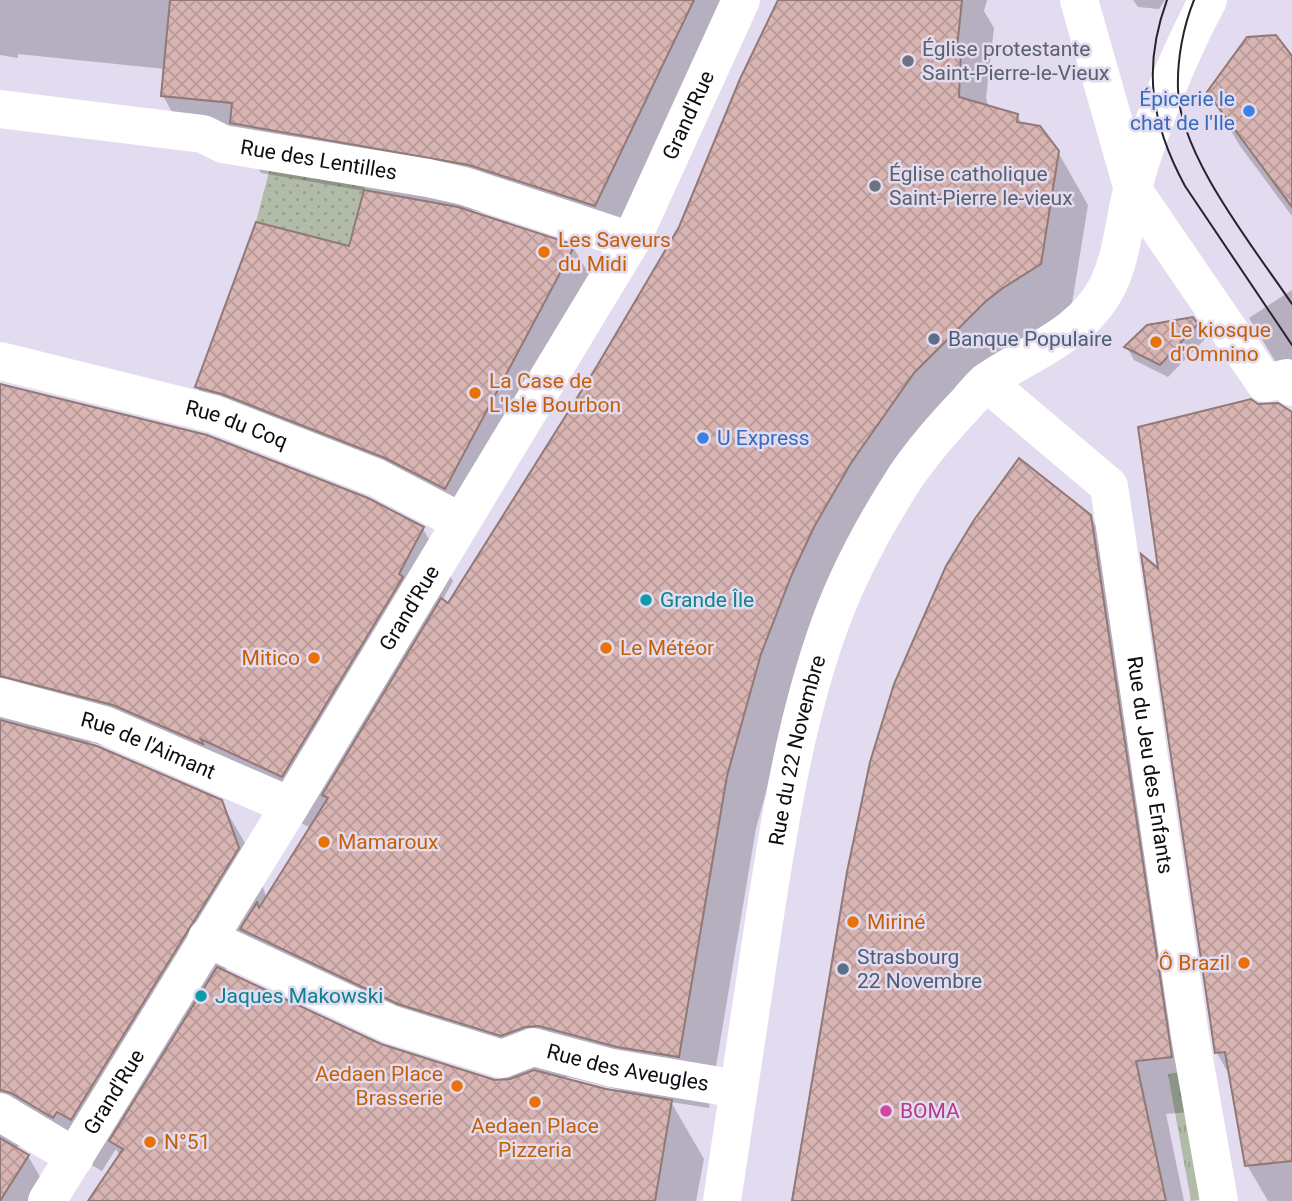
<svg xmlns="http://www.w3.org/2000/svg" width="1292" height="1201" font-family="Roboto,sans-serif">
<style>
.grass{fill:url(#grass-tufts)}
.garden{fill:url(#garden-dots)}
.shadow{fill:#0003;fill-rule:evenodd}
.building{fill:url(#building-cross-hatch);stroke:#917978;stroke-width:2}
.lines{fill:none;stroke-linecap:round;stroke-linejoin:round}
.minor{stroke:#fff;stroke-width:38}
.tram{stroke:#26232b;stroke-width:2}
.worship-dot{fill:#6b7280;stroke:#e3dbf0;stroke-width:2.5}
.shop-dot{fill:#3f7fe0;stroke:#e3dbf0;stroke-width:2.5}
.food-dot{fill:#e8710a;stroke:#e3dbf0;stroke-width:2.5}
.service-dot{fill:#5c6f8a;stroke:#e3dbf0;stroke-width:2.5}
.culture-dot{fill:#0f9aa8;stroke:#e3dbf0;stroke-width:2.5}
.hotel-dot{fill:#d1479c;stroke:#e3dbf0;stroke-width:2.5}
.labels{text-anchor:middle;dominant-baseline:central;stroke-width:5;stroke-linejoin:round;paint-order:stroke}
.worship-label{font-size:21px;fill:#5b616d;stroke:#e3dbf0;text-anchor:start}
.shop-label{font-size:21px;fill:#366cbe;stroke:#e3dbf0;text-anchor:end}
.street-label{font-size:21px;fill:#0f0c13;stroke:#e3dbf0}
.food-label{font-size:21px;fill:#c56008;stroke:#e3dbf0;text-anchor:start}
.service-label{font-size:21px;fill:#4e5e75;stroke:#e3dbf0;text-anchor:start}
.culture-label{font-size:21px;fill:#0d838f;stroke:#e3dbf0;text-anchor:start}
.hotel-label{font-size:21px;fill:#b23c85;stroke:#e3dbf0;text-anchor:start}
</style>
<defs>
<pattern id="grass-tufts" width="24" height="20" patternUnits="userSpaceOnUse" patternTransform="scale(1.75)"><rect width="24" height="20" fill="#b1bba8"/><path d="M3 7l-1-3M5 7V3M7 7l1-3M15 17l-1-3M17 17v-4M19 17l1-3" fill="none" stroke="#97a090"/></pattern>
<pattern id="garden-dots" width="8" height="8" patternUnits="userSpaceOnUse" patternTransform="scale(1.75)"><rect width="8" height="8" fill="#b1bba8"/><path d="M2 2h.1M6 6h.1" fill="none" stroke="#97a090" stroke-width="1.8" stroke-linecap="round"/></pattern>
<pattern id="building-cross-hatch" width="8" height="8" patternUnits="userSpaceOnUse" patternTransform="scale(1.75)"><rect width="8" height="8" fill="#d8b4b2"/><path d="M0 0l8 8M0 8l8-8" fill="none" stroke="#b89a98"/></pattern>
</defs>
<rect width="100%" height="100%" fill="#e3dbf0"/>
<polygon class="grass" points="1180,1072 1202,1199 1191,1201 1168,1074"/>
<polygon class="garden" points="270,168 367,180 348,245 256,222"/>
<g class="shadow">
<polygon points="0,0 744,0 623,256 499,215 465,209 464,211 573,247 601,294 472,535 225,434 197,387 350,248 365,191 261,173 249,152 192,147 163,96 165,69 18,54 18,58 0,55"/>
<path d="M780,0H987L984,11L994,28L986,98L989,108L1017,116L1022,124L1058,152L1088,205L1070,316L944,425L790,707L756,828L709,1108L671,1102L704,1159L696,1201H90L120,1156L116,1149L102,1171L88,1163L20,1145L16,1149L28,1156L54,1201H0V385L423,529L453,581L442,601L449,605L598,366L681,228ZM90,742L142,756L230,789L311,828L267,899L252,855L221,802L89,744ZM246,937L429,1055L511,1081L495,1082L380,1046L224,972ZM569,1077L620,1090L619,1093L559,1078Z"/>
<polygon points="1133,0 1165,0 1159,9 1138,7"/>
<polygon points="1292,58 1292,216 1240,146 1209,93"/>
<polygon points="1292,290 1292,389 1249,318"/>
<polygon points="1192,318 1205,339 1168,377 1134,360 1127,347"/>
<polygon points="1277,404 1289,410 1292,415 1292,1201 1268,1201 1247,1165 1231,1078 1217,1053 1161,572 1257,405"/>
<polygon points="1090,516 1121,570 1201,1111 1166,1114 1184,1201 791,1201 849,872"/>
</g>
<g class="building">
<polygon points="170,0 694,0 595,206 469,165 230,123 232,103 161,96"/>
<polygon points="778,0 962,0 957,48 961,49 959,97 1018,114 1017,122 1040,126 1059,151 1041,264 1003,288 985,302 914,373 851,463 814,527 792,574 761,654 727,776 679,1057 617,1047 539,1026 525,1027 501,1036 398,1004 240,929 257,902 259,908 328,798 322,795 441,598 448,603 597,366 679,227 740,79"/>
<polygon points="1276,35 1292,56 1292,207 1207,92 1247,37"/>
<polygon points="364,190 458,207 575,245 445,489 385,458 222,394 195,387 256,222 349,246"/>
<polygon points="1193,317 1198,324 1160,365 1124,347 1147,325"/>
<polygon points="0,384 207,435 368,498 424,527 399,574 403,577 282,777 201,739 203,744 113,705 0,676"/>
<polygon points="1251,399 1258,404 1278,403 1292,412 1292,1161 1245,1166 1225,1052 1215,1053 1212,1033 1141,554 1158,568 1138,427"/>
<polygon points="1019,458 1091,515 1172,1057 1136,1061 1166,1201 792,1201 847,872 870,762 894,684 946,566 974,520"/>
<polygon points="0,720 97,746 222,800 239,848 71,1120 57,1112 53,1118 11,1093 0,1090"/>
<polygon points="217,967 381,1044 495,1080 510,1079 534,1070 606,1089 672,1100 655,1201 88,1201 123,1149 109,1141"/>
<polygon points="0,1138 29,1155 0,1201"/>
</g>
<g class="lines">
<g class="minor">
<polyline points="1079,0 1133,190 1265,383 1287,378 1292,387"/>
<path id="s1" d="M0,109L203,134L223,144L428,178L464,186L631,241"/>
<path id="s2" d="M0,361L214,414L377,478L461,522"/>
<path id="s3" d="M986,382L1109,486L1190,1036L1219,1201"/>
<path id="s4" d="M0,697L104,725L290,806"/>
<path id="s5" d="M207,938L390,1024L502,1059L533,1047L612,1068L738,1089"/>
<polyline points="0,1112 75,1157"/>
<path id="s6" d="M47,1201L290,806L631,241L741,0"/>
<path id="s7" d="M722,1201C735,1110 749,1019 763,928C778,831 793,732 825,638C844,581 873,527 906,476C924,450 944,427 966,404C973,396 980,386 989,380C1032,351 1084,334 1108,285C1123,254 1124,219 1133,187C1152,121 1176,60 1208,0"/>
</g>
<g class="tram">
<path d="M1167,0C1142,68 1151,123 1185,186L1292,345"/>
<path d="M1194,0C1183,27 1177,60 1178,89C1179,155 1255,249 1292,304"/>
</g>
</g>
<g class="worship-dot">
<circle cx="908" cy="61" r="7"/>
<circle cx="875" cy="186" r="7"/>
</g>
<g class="shop-dot">
<circle cx="1249" cy="111" r="7"/>
<circle cx="703" cy="438" r="7"/>
</g>
<g class="food-dot">
<circle cx="544" cy="252" r="7"/>
<circle cx="1156" cy="342" r="7"/>
<circle cx="475" cy="393" r="7"/>
<circle cx="606" cy="648" r="7"/>
<circle cx="314" cy="658" r="7"/>
<circle cx="324" cy="842" r="7"/>
<circle cx="853" cy="922" r="7"/>
<circle cx="1244" cy="963" r="7"/>
<circle cx="457" cy="1086" r="7"/>
<circle cx="535" cy="1102" r="7"/>
<circle cx="150" cy="1142" r="7"/>
</g>
<g class="service-dot">
<circle cx="934" cy="339" r="7"/>
<circle cx="843" cy="969" r="7"/>
</g>
<g class="culture-dot">
<circle cx="646" cy="600" r="7"/>
<circle cx="201" cy="996" r="7"/>
</g>
<circle class="hotel-dot" cx="886" cy="1111" r="7"/>
<g class="labels">
<g class="worship-label">
<text x="922" y="49">Église protestante<tspan x="922" dy="24">Saint-Pierre-le-Vieux</tspan></text>
<text x="889" y="174">Église catholique<tspan x="889" dy="24">Saint-Pierre le-vieux</tspan></text>
</g>
<g class="shop-label">
<text x="1235" y="99">Épicerie le<tspan x="1235" dy="24">chat de l'Ile</tspan></text>
<text x="717" y="438" text-anchor="start">U Express</text>
</g>
<g class="street-label">
<text stroke="none"><textPath href="#s6" startOffset="1262">Grand'Rue</textPath></text>
<text stroke="none"><textPath href="#s1" startOffset="324">Rue des Lentilles</textPath></text>
<text stroke="none"><textPath href="#s2" startOffset="245">Rue du Coq</textPath></text>
<text stroke="none"><textPath href="#s6" startOffset="695">Grand'Rue</textPath></text>
<text stroke="none"><textPath href="#s4" startOffset="156">Rue de l'Aimant</textPath></text>
<text stroke="none"><textPath href="#s7" startOffset="457">Rue du 22 Novembre</textPath></text>
<text stroke="none"><textPath href="#s3" startOffset="443">Rue du Jeu des Enfants</textPath></text>
<text stroke="none"><textPath href="#s5" startOffset="450">Rue des Aveugles</textPath></text>
<text stroke="none"><textPath href="#s6" startOffset="128">Grand'Rue</textPath></text>
</g>
<g class="food-label">
<text x="558" y="240">Les Saveurs<tspan x="558" dy="24">du Midi</tspan></text>
<text x="1170" y="330">Le kiosque<tspan x="1170" dy="24">d'Omnino</tspan></text>
<text x="489" y="381">La Case de<tspan x="489" dy="24">L'Isle Bourbon</tspan></text>
<text x="620" y="648">Le Météor</text>
<text x="300" y="658" text-anchor="end">Mitico</text>
<text x="338" y="842">Mamaroux</text>
<text x="867" y="922">Miriné</text>
<text x="1230" y="963" text-anchor="end">Ô Brazil</text>
<text x="443" y="1074" text-anchor="end">Aedaen Place<tspan x="443" dy="24">Brasserie</tspan></text>
<text x="535" y="1126" text-anchor="middle">Aedaen Place<tspan x="535" dy="24">Pizzeria</tspan></text>
<text x="164" y="1142">N°51</text>
</g>
<g class="service-label">
<text x="948" y="339">Banque Populaire</text>
<text x="857" y="957">Strasbourg<tspan x="857" dy="24">22 Novembre</tspan></text>
</g>
<g class="culture-label">
<text x="660" y="600">Grande Île</text>
<text x="215" y="996">Jaques Makowski</text>
</g>
<g class="hotel-label">
<text x="900" y="1111">BOMA</text>
</g>
</g>
</svg>
